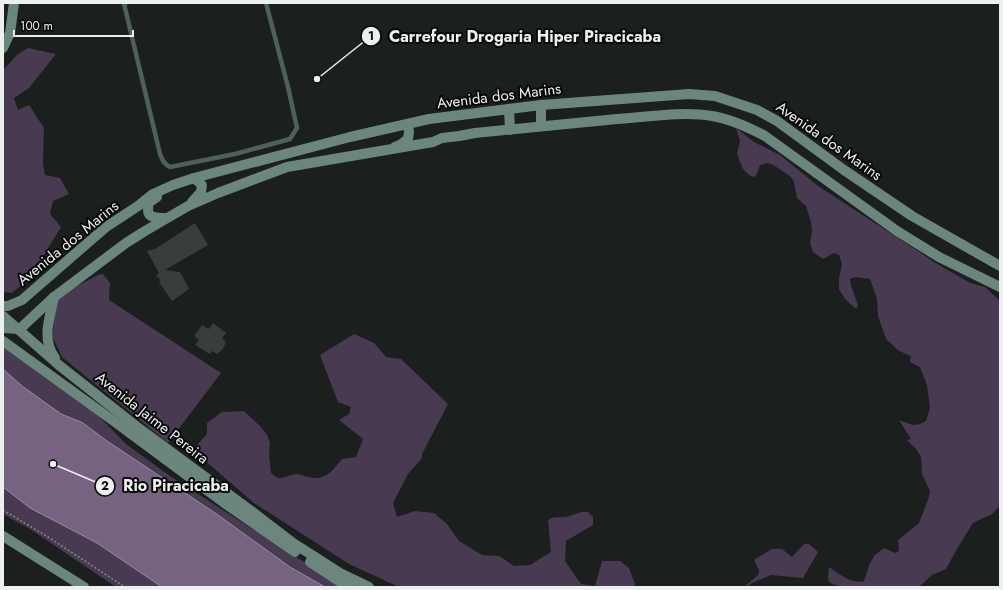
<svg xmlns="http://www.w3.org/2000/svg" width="1003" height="590" font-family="Jost,sans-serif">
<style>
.green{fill:#483a50}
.water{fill:#766381;stroke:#9a8da2}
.building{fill:#393e3c}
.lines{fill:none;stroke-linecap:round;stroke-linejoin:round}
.path{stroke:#868988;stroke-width:1.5;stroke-dasharray:2 2;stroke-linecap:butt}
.lane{stroke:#4f605b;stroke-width:4.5}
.secondary{stroke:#6a867d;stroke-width:10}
.labels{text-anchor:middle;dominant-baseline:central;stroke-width:4;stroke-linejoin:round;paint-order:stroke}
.street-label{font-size:15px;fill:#edf0ef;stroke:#070808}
.leader{fill:none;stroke:#edf0ef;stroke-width:1.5}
.callout-dot{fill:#edf0ef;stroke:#070808;stroke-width:1.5}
.mark-label{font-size:12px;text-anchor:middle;font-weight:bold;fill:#111}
.callout-label{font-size:16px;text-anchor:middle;font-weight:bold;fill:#edf0ef;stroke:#070808;stroke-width:4;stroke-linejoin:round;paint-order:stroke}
</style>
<rect width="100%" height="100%" fill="#1b1f1e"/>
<g class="green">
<polygon points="28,48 56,54 29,88 14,98 18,110 29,105 44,128 43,164 45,175 60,178 69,194 53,201 50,214 61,227 30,278 12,293 3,292 3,70 17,55"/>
<path d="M736,128L754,142L780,155L818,186L921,253L934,262L970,283L985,287L1000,301V506L992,514L973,523L958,547L946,569L932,575L919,587H849L835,585L829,582L828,577L829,567C838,573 852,585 864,581L870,563L875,555L884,548L895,553L898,552L899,549L898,540L919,523L929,497L930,491L922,474L921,457L917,450L907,440L911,439L899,420C910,424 915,428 926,421L930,408L927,385L920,367L910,362L911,356L899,351L886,339L878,316L877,299L870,279L855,277L850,279L851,286L858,305L857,308H855L845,299L839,289V279L842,264L839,255L834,253L823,259L813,252L810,243L812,231L811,222L806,206L797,198L794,182L791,177L775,166L768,163L760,165L757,174L754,177L749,175L743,169L737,154L740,141Z"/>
<polygon points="103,274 110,283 109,300 221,373 168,443 62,357 53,338 54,313 59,298 66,292 98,275"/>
<path d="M354,334L374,343L386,357L401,359L448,404L422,454V458L408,474L393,503L397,517L415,511L434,513L447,524L459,541L482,555L499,556L514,566L530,565L551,552L548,520C553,516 560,518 566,517C575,515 579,511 588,512L593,517V525L566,541L565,561L581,584L595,586L602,561H620L629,568L636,587H399L349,564L254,503L195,452L198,444L207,434V423L222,412L244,411L260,426L267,435L270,443L269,454L271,473C282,483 285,475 297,474C301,474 305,477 309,477C326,481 332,471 342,459L356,457L363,439L339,420L349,414L351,407L338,402L320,355Z"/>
<polygon points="3,345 92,409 126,444 173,478 337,583 344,587 325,587 290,567 107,441 83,423 61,414 22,386 3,369"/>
<polygon points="3,487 30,508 97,543 162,587 116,587 30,529 3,514"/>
<polygon points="804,544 809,544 818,552 803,578 771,575 750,584 747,587 744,587 759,574 759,570 755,562 755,559 772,549 782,549 792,557"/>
</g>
<polygon class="water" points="3,369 22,386 61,414 83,423 107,441 218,515 290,567 325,587 162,587 97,543 30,508 3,487"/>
<g class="building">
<polygon points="195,223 208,245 165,270 180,272 189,289 172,301 159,282 161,280 156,276 159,273 147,251 155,249"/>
<polygon points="213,323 226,333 222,338 226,342 223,349 217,354 212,351 210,354 195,345 199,340 194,336 202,325 209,329"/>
</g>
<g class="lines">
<polyline class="path" points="3,510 48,537 125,587"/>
<path class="lane" d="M126,3L124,4L126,12L160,154C162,160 164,164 170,167L235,154L290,139L297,128L288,87L266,3"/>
<g class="secondary">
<polyline points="3,48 10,33 14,3"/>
<polyline points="509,109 510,130"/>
<polyline points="541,126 541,105"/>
<polyline points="395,147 400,145 408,139 409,132 408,124"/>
<path d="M157,197C155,199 150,201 149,203C148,205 148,207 148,210C148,219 160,218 166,218"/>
<polyline points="192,202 201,192 202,185 194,178"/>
<path d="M54,297C50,317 41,339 55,358"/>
<polyline points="3,306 8,306 22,300 106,227 138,206 153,194 173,185 194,178 350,137 429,119 541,105 689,94 715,96 757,110 777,121 844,170 912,216 1000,266"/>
<polyline points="3,316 60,366 136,426 254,513 293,543 340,573 369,587"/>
<polyline points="3,328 19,329"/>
<path d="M19,329L23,326L54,297L126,243L145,231L188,206L218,193L287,167L427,143L433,142L442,138L459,136L475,133C522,128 570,124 617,119C647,117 683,111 712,116C731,119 748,127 765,136L897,231L939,257L1000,287"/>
<polyline points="3,341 115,422 227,505 295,552"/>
<polyline points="3,536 84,587"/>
<polyline points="310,562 339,581 350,587"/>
</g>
</g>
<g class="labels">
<g class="street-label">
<text transform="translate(499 96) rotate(-7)">Avenida dos Marins</text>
<text transform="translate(829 141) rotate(35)">Avenida dos Marins</text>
<text transform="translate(68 243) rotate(-39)">Avenida dos Marins</text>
<text transform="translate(152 418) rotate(38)">Avenida Jaime Pereira</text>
</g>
</g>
<path class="leader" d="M317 79L371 36M53 464L105 486"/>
<g class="callout-dot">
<circle cx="317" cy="79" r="4"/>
<circle cx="53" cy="464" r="4"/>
<circle cx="371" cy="36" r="10"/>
<circle cx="105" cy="486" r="10"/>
</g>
<g class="mark-label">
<text x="371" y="40">1</text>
<text x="105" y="490">2</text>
</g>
<g class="callout-label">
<text x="525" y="42">Carrefour Drogaria Hiper Piracicaba</text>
<text x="176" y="491">Rio Piracicaba</text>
</g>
<rect width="1003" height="590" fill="none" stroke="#edf0ef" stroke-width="8"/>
<path d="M14 30v6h119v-6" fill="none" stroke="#edf0ef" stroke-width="2"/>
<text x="20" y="30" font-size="12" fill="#edf0ef" stroke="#070808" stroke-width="3" paint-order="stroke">100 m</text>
</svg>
